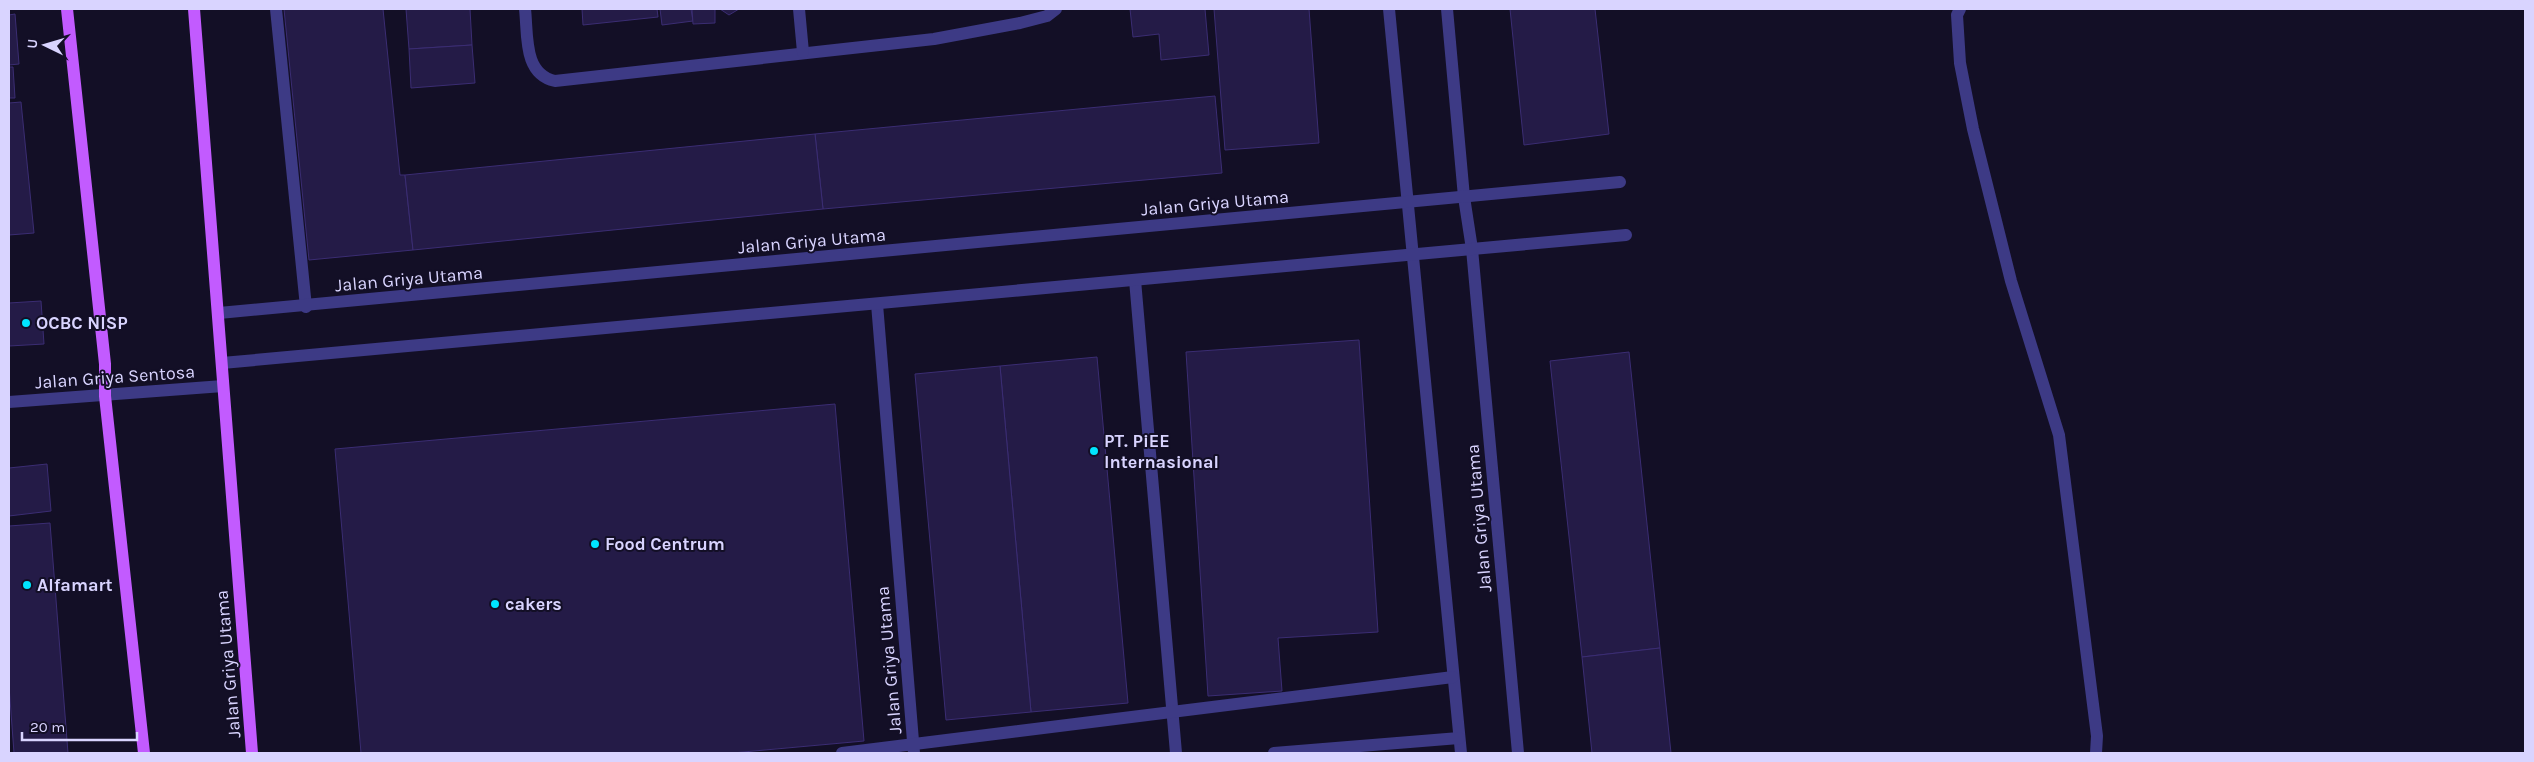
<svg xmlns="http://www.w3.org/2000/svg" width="2534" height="762" font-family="Karla,sans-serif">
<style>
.building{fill:#241b47;stroke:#3b2d73}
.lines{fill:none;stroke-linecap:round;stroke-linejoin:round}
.minor{stroke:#3d3a85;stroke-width:12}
.major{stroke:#c25bff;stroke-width:12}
.poi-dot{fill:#00e5ff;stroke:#130f26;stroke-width:2}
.labels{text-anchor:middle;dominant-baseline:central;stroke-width:4;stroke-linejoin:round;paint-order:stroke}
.street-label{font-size:18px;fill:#d9d4ff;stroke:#130f26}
.poi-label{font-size:18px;font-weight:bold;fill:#d9d4ff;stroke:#130f26;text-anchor:start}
</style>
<rect width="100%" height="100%" fill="#130f26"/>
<g class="building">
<polygon points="284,9 383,9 400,175 405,175 413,250 309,260"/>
<polygon points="406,9 470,9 472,45 409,49"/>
<polygon points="582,9 657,9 658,17 583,25"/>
<polygon points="660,9 691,9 693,21 662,25"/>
<polygon points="692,9 715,9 715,23 693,24"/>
<polygon points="720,9 739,9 729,15"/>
<polygon points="1130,9 1205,9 1209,55 1161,60 1159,34 1133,37"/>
<polygon points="1214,9 1309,9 1319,143 1225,150"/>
<polygon points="1510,9 1595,9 1609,134 1524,145"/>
<polygon points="15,14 19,64 9,65 9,15"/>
<polygon points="472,45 475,83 411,88 409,49"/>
<polygon points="9,67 13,67 15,98 9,98"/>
<polygon points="1215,96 1222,173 823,209 815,134"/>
<polygon points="21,102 34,233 9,235 9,103"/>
<polygon points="815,134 823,209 413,250 405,175"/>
<polygon points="41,301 44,344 9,346 9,303"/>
<polygon points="1359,340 1378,632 1278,638 1282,691 1208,696 1186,352"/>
<polygon points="1629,352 1660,648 1582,657 1550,361"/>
<polygon points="1097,357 1128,703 1031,712 1000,366"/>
<polygon points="1000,366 1031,712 946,720 915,374"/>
<polygon points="835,404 864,741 732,753 361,753 335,449"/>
<polygon points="47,464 51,511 9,516 9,468"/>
<polygon points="50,523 68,753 14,753 9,686 9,526"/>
<polygon points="1660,648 1671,753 1592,753 1582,657"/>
</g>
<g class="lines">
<g class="minor">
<polyline points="276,9 306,307"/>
<path d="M525,9C528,35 523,74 555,81L934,39L1020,23L1047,16L1056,9"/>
<polyline points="799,9 803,52"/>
<polyline points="1389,9 1461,753"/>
<polyline points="1447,9 1464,197 1472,249 1518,753"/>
<polyline points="1960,9 1957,15 1960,63 1973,129 2011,281 2059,435 2097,736 2096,753"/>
<polyline points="1135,280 1176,753"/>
<polyline points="877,304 914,753"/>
<polyline points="219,313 1620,182"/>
<polyline points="222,363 1626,235"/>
<polyline points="9,402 223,386"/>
<polyline points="842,753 1453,677"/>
<polyline points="1274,753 1459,738"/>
</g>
<g class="major">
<polyline points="67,9 105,364 105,396 144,753"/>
<polyline points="194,9 252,753"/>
</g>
</g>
<g class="poi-dot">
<circle cx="26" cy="323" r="5"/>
<circle cx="1094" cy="451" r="5"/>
<circle cx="595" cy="544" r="5"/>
<circle cx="27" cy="585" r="5"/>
<circle cx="495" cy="604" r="5"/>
</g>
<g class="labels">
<g class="street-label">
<text transform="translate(1215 203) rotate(-5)">Jalan Griya Utama</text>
<text transform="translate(812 241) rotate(-5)">Jalan Griya Utama</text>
<text transform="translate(409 279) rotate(-5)">Jalan Griya Utama</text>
<text transform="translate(115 377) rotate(-4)">Jalan Griya Sentosa</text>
<text transform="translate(1479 518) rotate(-95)">Jalan Griya Utama</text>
<text transform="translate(889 660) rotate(-95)">Jalan Griya Utama</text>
<text transform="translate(228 664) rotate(-95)">Jalan Griya Utama</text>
</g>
<g class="poi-label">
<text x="36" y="323">OCBC NISP</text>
<text x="1104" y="441">PT. PiEE<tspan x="1104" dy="21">Internasional</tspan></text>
<text x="605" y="544">Food Centrum</text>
<text x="37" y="585">Alfamart</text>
<text x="505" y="604">cakers</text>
</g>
</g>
<rect width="2534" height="762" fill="none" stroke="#d9d4ff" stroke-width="20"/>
<g transform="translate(45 45) rotate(275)" stroke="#130f26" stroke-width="4" paint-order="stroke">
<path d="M0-4L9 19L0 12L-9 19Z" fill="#d9d4ff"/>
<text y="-8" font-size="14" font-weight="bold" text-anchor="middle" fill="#d9d4ff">U</text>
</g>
<path d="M22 732v8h115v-8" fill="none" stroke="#d9d4ff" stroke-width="2.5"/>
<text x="30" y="732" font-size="15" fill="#d9d4ff" stroke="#130f26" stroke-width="4" paint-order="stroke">20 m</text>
</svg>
